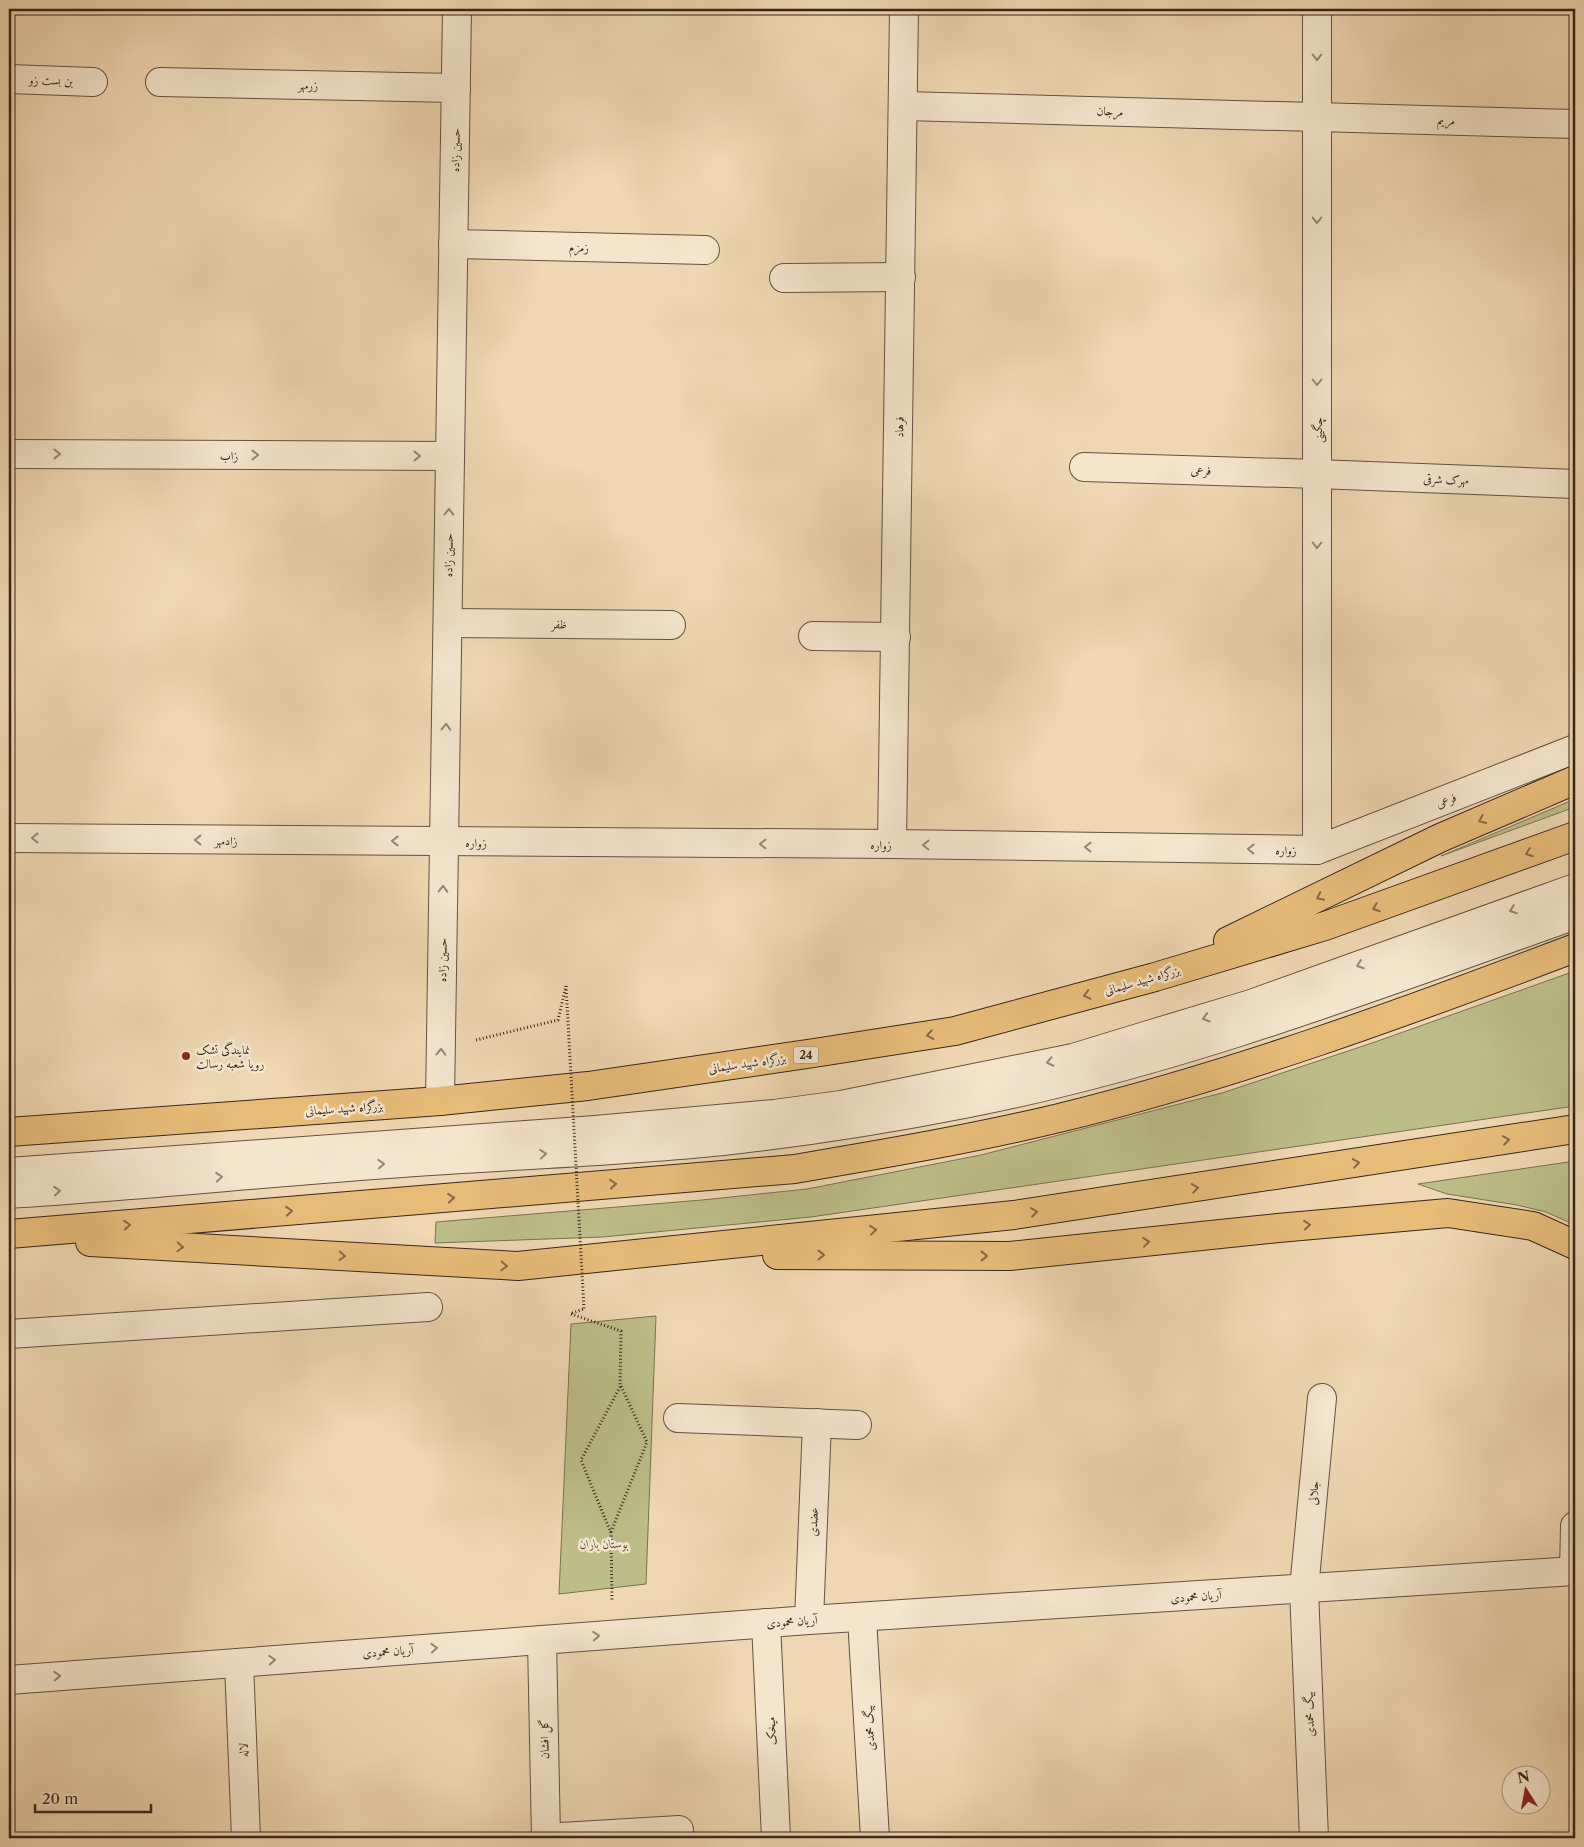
<svg xmlns="http://www.w3.org/2000/svg" width="1584" height="1847" font-family="'Libre Caslon Text',Amiri,serif">
<style>
.green{fill:#bcbd89;stroke:#7a7252}
.lines{fill:none;stroke-linecap:round;stroke-linejoin:round}
.minor-casing{stroke:#655241;stroke-width:30}
.highway-casing{stroke:#37261b;stroke-width:30}
.path{stroke:#37261b;stroke-width:3;stroke-dasharray:1 2.5;stroke-linecap:butt}
.minor{stroke:#f4e5cd;stroke-width:28}
.highway{stroke:#e7bc79;stroke-width:28}
.path-bridge{stroke:#37261b;stroke-width:3;stroke-dasharray:1 2.5;stroke-linecap:butt}
.oneway{stroke:#968674}
.oneway2{stroke:#866a45}
.poi-dot{fill:#8f2418;stroke:#f4e5cd;stroke-width:2}
.labels{text-anchor:middle;dominant-baseline:central;stroke-width:5;stroke-linejoin:round;paint-order:stroke}
.shield{fill:#f4e5cd;stroke:#705f50;stroke-width:1}
.shield-label{font-size:11px;font-weight:bold;fill:#37261b}
.street-label{font-size:12px;fill:#37261b;stroke:#f4e5cd}
.poi-label{font-size:12px;fill:#37261b;stroke:#f4e5cd;text-anchor:start}
.park-label{font-size:12px;font-style:italic;fill:#584c36;stroke:#f4e5cd}
</style>
<rect width="100%" height="100%" fill="#eed7b2"/>
<filter id="stains"><feTurbulence type="fractalNoise" baseFrequency=".004" numOctaves="4"/><feColorMatrix values="0 0 0 0 .2 0 0 0 0 .09 0 0 0 0 .02 0 0 0 .5 -.17"/></filter>
<radialGradient id="worn" r=".72"><stop offset=".6" stop-color="#630" stop-opacity="0"/><stop offset="1" stop-color="#630" stop-opacity=".3"/></radialGradient>
<g class="green">
<polygon points="1575,799 1575,807 1441,856"/>
<polygon points="1575,971 1575,1106 811,1217 603,1237 435,1243 436,1222 702,1200 807,1189 981,1155 1222,1093 1375,1042"/>
<polygon points="1575,1161 1575,1225 1546,1212 1517,1205 1447,1194 1418,1184"/>
<polygon points="656,1316 646,1584 559,1594 571,1324"/>
</g>
<g class="lines">
<g class="minor-casing">
<g id="minor">
<polyline points="9,79 93,82"/>
<polyline points="160,82 456,88"/>
<polyline points="903,106 1575,124"/>
<polyline points="453,244 705,250"/>
<polyline points="784,278 901,277"/>
<polyline points="9,454 450,456"/>
<polyline points="1084,467 1317,474 1575,484"/>
<polyline points="448,623 671,625"/>
<polyline points="813,636 896,637"/>
<polyline points="9,838 892,844 1317,850 1575,749"/>
<polyline points="892,844 904,9"/>
<polyline points="1317,850 1317,9"/>
<polyline points="440,1101 457,9"/>
<polyline points="9,1172 595,1130 774,1114 841,1105 1073,1058 1145,1036 1251,1004 1575,888"/>
<path d="M9,1194C140,1186 271,1172 402,1163C508,1155 616,1152 723,1141C805,1132 888,1119 969,1103C1178,1062 1375,986 1575,915"/>
<polyline points="9,1334 428,1307"/>
<polyline points="678,1418 857,1425"/>
<polyline points="1574,1572 1575,1526"/>
<polyline points="862,1618 875,1838"/>
<polyline points="809,1620 817,1423"/>
<polyline points="766,1623 776,1838"/>
<polyline points="542,1640 546,1838"/>
<polyline points="239,1663 246,1838"/>
<polyline points="9,1680 809,1620 1575,1571"/>
<polyline points="544,1838 679,1830"/>
<polyline points="1314,1838 1304,1589 1322,1398"/>
</g>
</g>
<g class="highway-casing">
<g id="highway">
<polyline points="1228,941 1440,838 1575,780"/>
<polyline points="9,1132 440,1101 588,1086 814,1053 955,1031 1155,977 1325,926 1575,836"/>
<path d="M9,1234L795,1169C883,1154 972,1139 1059,1118C1235,1075 1406,1012 1575,948"/>
<polyline points="90,1242 518,1266 1014,1215 1575,1129"/>
<polyline points="777,1255 1010,1256 1278,1228 1448,1213 1533,1226 1575,1245"/>
</g>
</g>
<g class="path">
<polyline points="476,1040 558,1020 566,986"/>
<polyline points="572,1313 584,1309"/>
<polyline points="571,1314 621,1331 620,1387 581,1460 611,1533 612,1602"/>
<polyline points="611,1532 647,1442 621,1386"/>
</g>
<use href="#minor" class="minor"/>
<use href="#highway" class="highway"/>
<polyline class="path-bridge" points="566,986 584,1309"/>
</g>
<defs><path id="oneway-chevron" d="M-2-3.5L2.5 0L-2 3.5" fill="none" stroke-width="1.6" stroke-linecap="round" stroke-linejoin="round" transform="scale(1.25)"/></defs>
<g class="oneway">
<use href="#oneway-chevron" transform="translate(1317 57) rotate(90)"/>
<use href="#oneway-chevron" transform="translate(1317 220) rotate(90)"/>
<use href="#oneway-chevron" transform="translate(1317 382) rotate(90)"/>
<use href="#oneway-chevron" transform="translate(57 454)"/>
<use href="#oneway-chevron" transform="translate(255 455)"/>
<use href="#oneway-chevron" transform="translate(417 456)"/>
<use href="#oneway-chevron" transform="translate(449 512) rotate(-89)"/>
<use href="#oneway-chevron" transform="translate(1317 545) rotate(90)"/>
<use href="#oneway-chevron" transform="translate(446 727) rotate(-89)"/>
<use href="#oneway-chevron" transform="translate(35 838) rotate(-180)"/>
<use href="#oneway-chevron" transform="translate(198 840) rotate(-180)"/>
<use href="#oneway-chevron" transform="translate(395 841) rotate(-180)"/>
<use href="#oneway-chevron" transform="translate(763 844) rotate(-180)"/>
<use href="#oneway-chevron" transform="translate(926 845) rotate(-179)"/>
<use href="#oneway-chevron" transform="translate(1088 847) rotate(-179)"/>
<use href="#oneway-chevron" transform="translate(1251 849) rotate(-179)"/>
<use href="#oneway-chevron" transform="translate(443 889) rotate(-89)"/>
<use href="#oneway-chevron" transform="translate(1513 910) rotate(160)"/>
<use href="#oneway-chevron" transform="translate(1360 965) rotate(160)"/>
<use href="#oneway-chevron" transform="translate(1206 1018) rotate(163)"/>
<use href="#oneway-chevron" transform="translate(441 1052) rotate(-89)"/>
<use href="#oneway-chevron" transform="translate(1050 1062) rotate(168)"/>
<use href="#oneway-chevron" transform="translate(543 1154) rotate(-4)"/>
<use href="#oneway-chevron" transform="translate(381 1164) rotate(-4)"/>
<use href="#oneway-chevron" transform="translate(219 1177) rotate(-4)"/>
<use href="#oneway-chevron" transform="translate(57 1191) rotate(-4)"/>
<use href="#oneway-chevron" transform="translate(596 1636) rotate(-4)"/>
<use href="#oneway-chevron" transform="translate(434 1648) rotate(-4)"/>
<use href="#oneway-chevron" transform="translate(272 1660) rotate(-4)"/>
<use href="#oneway-chevron" transform="translate(57 1676) rotate(-4)"/>
</g>
<g class="oneway2">
<use href="#oneway-chevron" transform="translate(1482 820) rotate(157)"/>
<use href="#oneway-chevron" transform="translate(1529 853) rotate(160)"/>
<use href="#oneway-chevron" transform="translate(1320 897) rotate(154)"/>
<use href="#oneway-chevron" transform="translate(1376 908) rotate(160)"/>
<use href="#oneway-chevron" transform="translate(1087 995) rotate(165)"/>
<use href="#oneway-chevron" transform="translate(930 1035) rotate(171)"/>
<use href="#oneway-chevron" transform="translate(1506 1140) rotate(-9)"/>
<use href="#oneway-chevron" transform="translate(1356 1163) rotate(-9)"/>
<use href="#oneway-chevron" transform="translate(613 1184) rotate(-5)"/>
<use href="#oneway-chevron" transform="translate(1195 1188) rotate(-9)"/>
<use href="#oneway-chevron" transform="translate(451 1198) rotate(-5)"/>
<use href="#oneway-chevron" transform="translate(289 1211) rotate(-5)"/>
<use href="#oneway-chevron" transform="translate(1034 1212) rotate(-9)"/>
<use href="#oneway-chevron" transform="translate(127 1225) rotate(-5)"/>
<use href="#oneway-chevron" transform="translate(1307 1225) rotate(-5)"/>
<use href="#oneway-chevron" transform="translate(873 1230) rotate(-6)"/>
<use href="#oneway-chevron" transform="translate(1146 1242) rotate(-6)"/>
<use href="#oneway-chevron" transform="translate(180 1247) rotate(3)"/>
<use href="#oneway-chevron" transform="translate(821 1255)"/>
<use href="#oneway-chevron" transform="translate(342 1256) rotate(3)"/>
<use href="#oneway-chevron" transform="translate(984 1256)"/>
<use href="#oneway-chevron" transform="translate(504 1266) rotate(3)"/>
</g>
<circle class="poi-dot" cx="186" cy="1056" r="5"/>
<g class="labels">
<rect class="shield" x="793.5" y="1046.5" width="25" height="17" rx="4"/>
<g class="shield-label">
<text x="806" y="1055">24</text>
</g>
<g class="street-label">
<text transform="translate(51 80) rotate(2)">بن بست زو</text>
<text transform="translate(308 85) rotate(1)">زرمهر</text>
<text transform="translate(1110 111) rotate(2)">مرجان</text>
<text transform="translate(1446 120) rotate(1)">مریم</text>
<text transform="translate(455 150) rotate(-89)">حسین زاده</text>
<text transform="translate(579 247) rotate(2)">زمزم</text>
<text transform="translate(899 427) rotate(-89)">فرهاد</text>
<text transform="translate(1317 430) rotate(-90)">چگینی</text>
<text x="229" y="455">زاب</text>
<text transform="translate(1201 470) rotate(2)">فرعی</text>
<text transform="translate(1446 479) rotate(2)">مهرک شرقی</text>
<text transform="translate(448 555) rotate(-89)">حسین زاده</text>
<text transform="translate(559 624) rotate(1)">ظفر</text>
<text transform="translate(1446 800) rotate(-21)">فرعی</text>
<text x="226" y="840">زادمهر</text>
<text x="476" y="842">زواره</text>
<text x="881" y="844">زواره</text>
<text transform="translate(1286 850) rotate(1)">زواره</text>
<text transform="translate(442 960) rotate(-89)">حسین زاده</text>
<text transform="translate(1142 980) rotate(-16)">بزرگراه شهید سلیمانی</text>
<text transform="translate(747 1063) rotate(-8)">بزرگراه شهید سلیمانی</text>
<text transform="translate(344 1108) rotate(-4)">بزرگراه شهید سلیمانی</text>
<text transform="translate(1313 1493) rotate(-85)">جلالی</text>
<text transform="translate(813 1522) rotate(-88)">عضدی</text>
<text transform="translate(1196 1596) rotate(-4)">آریان محمودی</text>
<text transform="translate(792 1621) rotate(-4)">آریان محمودی</text>
<text transform="translate(388 1651) rotate(-4)">آریان محمودی</text>
<text transform="translate(1309 1714) rotate(-92)">بیگ محمدی</text>
<text transform="translate(869 1728) rotate(-93)">بیگ محمدی</text>
<text transform="translate(771 1731) rotate(-93)">میخک</text>
<text transform="translate(544 1739) rotate(-91)">گل افشان</text>
<text transform="translate(243 1750) rotate(-92)">لاله</text>
</g>
<g class="poi-label">
<text x="196" y="1049">نمایندگی تشک<tspan x="196" dy="14">رویا شعبه رسالت</tspan></text>
</g>
<g class="park-label">
<text x="604" y="1543">بوستان باران</text>
</g>
</g>
<rect width="1584" height="1847" fill="none" stroke="#eed7b2" stroke-width="30"/>
<rect x="10" y="10" width="1564" height="1827" fill="none" stroke="#37261b" stroke-width="2.5"/>
<rect x="15" y="15" width="1554" height="1817" fill="none" stroke="#37261b"/>
<g transform="translate(1526 1790) rotate(349)"><circle r="24" fill="#f4e5cd" stroke="#a89986"/>
<path d="M0-4L9 19L0 12L-9 19Z" fill="#8f2418"/>
<text y="-8" font-size="14" font-weight="bold" text-anchor="middle" fill="#37261b">N</text>
</g>
<path d="M35 1804v8h116v-8" fill="none" stroke="#37261b" stroke-width="2.5"/>
<text x="42" y="1804" font-size="15" fill="#37261b" stroke="#f4e5cd" stroke-width="4" paint-order="stroke">20 m</text>
<rect width="100%" height="100%" filter="url(#stains)"/>
<rect width="100%" height="100%" fill="url(#worn)"/>
</svg>
